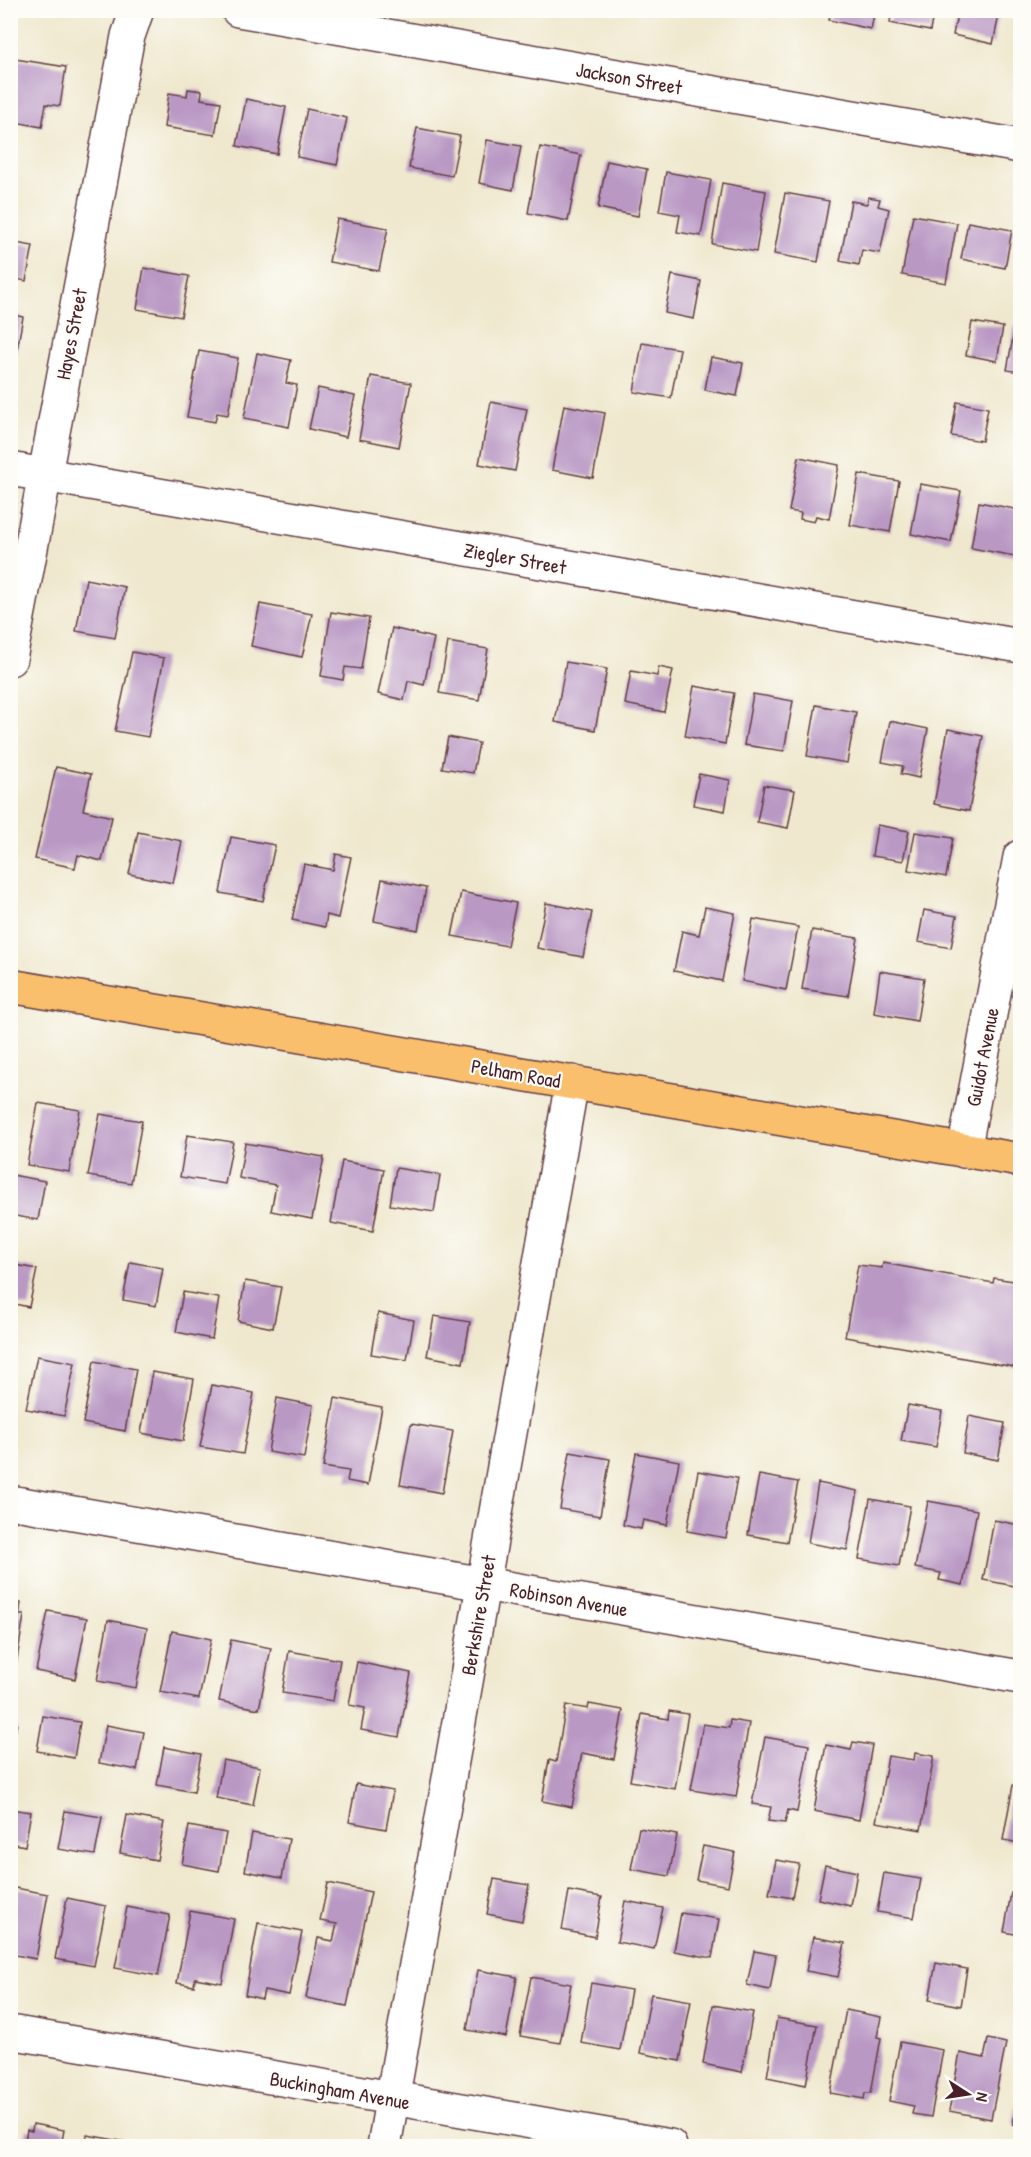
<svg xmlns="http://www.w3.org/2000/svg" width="1031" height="2157" font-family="'Patrick Hand',sans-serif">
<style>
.building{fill:#b998c4}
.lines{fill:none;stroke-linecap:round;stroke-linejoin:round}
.minor-casing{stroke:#633d43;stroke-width:36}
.major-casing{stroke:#633d43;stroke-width:36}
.minor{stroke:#fff;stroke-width:33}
.major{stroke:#f9bf6d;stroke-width:33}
.labels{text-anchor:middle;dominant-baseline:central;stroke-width:4.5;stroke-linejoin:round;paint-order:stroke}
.street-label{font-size:20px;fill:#4a1f2b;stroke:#fdfcf7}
</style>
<rect width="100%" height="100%" fill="#fdfcf7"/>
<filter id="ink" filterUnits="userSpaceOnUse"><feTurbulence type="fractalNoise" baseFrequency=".0167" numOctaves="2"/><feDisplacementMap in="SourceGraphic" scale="12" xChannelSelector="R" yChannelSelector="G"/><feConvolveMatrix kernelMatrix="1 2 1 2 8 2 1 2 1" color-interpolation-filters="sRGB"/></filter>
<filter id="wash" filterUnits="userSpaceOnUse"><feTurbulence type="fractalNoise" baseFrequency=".008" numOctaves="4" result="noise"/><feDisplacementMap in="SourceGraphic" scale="24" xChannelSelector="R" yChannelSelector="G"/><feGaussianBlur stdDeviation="1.35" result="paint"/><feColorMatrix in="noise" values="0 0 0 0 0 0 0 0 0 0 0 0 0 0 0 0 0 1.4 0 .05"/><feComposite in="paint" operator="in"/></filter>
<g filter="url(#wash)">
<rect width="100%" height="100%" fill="#efe8ce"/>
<g id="blocks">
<g class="building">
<polygon points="831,10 875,10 871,29 829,20"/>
<polygon points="892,10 934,10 930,31 890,23"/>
<polygon points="958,10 1000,10 993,44 953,35"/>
<polygon points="15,59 66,67 60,106 46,104 42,127 10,121 10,85"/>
<polygon points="188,89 202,91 201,99 221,102 215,135 164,127 169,93 187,96"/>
<polygon points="246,99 286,107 277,154 237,146"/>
<polygon points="307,109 347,118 337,165 297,157"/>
<polygon points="417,128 460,136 452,176 409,168"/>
<polygon points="487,140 521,146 513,190 479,183"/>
<polygon points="540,147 581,155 568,221 528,213"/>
<polygon points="607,161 647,169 638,216 598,208"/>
<polygon points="666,172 711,180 701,236 677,232 680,215 659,211"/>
<polygon points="722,183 766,191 756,252 712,244"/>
<polygon points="785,193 829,201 818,262 774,254"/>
<polygon points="868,197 880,199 878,206 889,209 880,253 862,250 859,265 840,261 851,201 867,204"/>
<polygon points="913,215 957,223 946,283 902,275"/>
<polygon points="337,219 388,228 379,271 329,262"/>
<polygon points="968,222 1012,230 1005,268 961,259"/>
<polygon points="10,242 33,246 26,281 10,278"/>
<polygon points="144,268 189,276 181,317 137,309"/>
<polygon points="672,275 701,281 694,319 665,313"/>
<polygon points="10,314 23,317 14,366 10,365"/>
<polygon points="972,322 1003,327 997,361 966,355"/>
<polygon points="1015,326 1020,327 1020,372 1007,370"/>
<polygon points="642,343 680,349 671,398 634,392"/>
<polygon points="199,351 238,358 228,415 217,413 215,422 187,417"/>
<polygon points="257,353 291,360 286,383 297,385 289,427 244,418"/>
<polygon points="711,357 743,363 737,396 705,390"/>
<polygon points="371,376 411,383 399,447 359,439"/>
<polygon points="318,388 355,396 346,437 309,429"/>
<polygon points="491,402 527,409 515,471 479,464"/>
<polygon points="957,402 988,408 982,441 951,436"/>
<polygon points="564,405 605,413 593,478 552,470"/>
<polygon points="799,457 839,465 829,519 816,516 814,522 800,519 801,513 789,511"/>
<polygon points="859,474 899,481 890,532 850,525"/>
<polygon points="920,484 961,491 951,542 911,534"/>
<polygon points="979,502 1020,510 1020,557 971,548"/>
<polygon points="86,579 125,587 115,638 76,631"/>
<polygon points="260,604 312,614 302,657 251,646"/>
<polygon points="331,612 369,618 361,669 345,667 343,680 321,676"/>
<polygon points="392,628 434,638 424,685 408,681 404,700 378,694"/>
<polygon points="448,642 488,649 479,700 439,693"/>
<polygon points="132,652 164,658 148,737 115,731"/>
<polygon points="566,662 607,669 595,730 555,722"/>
<polygon points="659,667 673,670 664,712 625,704 631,671 657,676"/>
<polygon points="694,686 734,693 725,744 685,736"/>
<polygon points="753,694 793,701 784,751 744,745"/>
<polygon points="816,705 856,712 847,763 807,756"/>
<polygon points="890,721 928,729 919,778 901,774 903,766 882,762"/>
<polygon points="948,729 983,736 969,811 934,804"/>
<polygon points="448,737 479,743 473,773 442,768"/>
<polygon points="56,767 91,774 83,810 112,817 102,861 78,855 75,868 35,859"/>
<polygon points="699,774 730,780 725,811 693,805"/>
<polygon points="764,785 795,790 788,828 757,822"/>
<polygon points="877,825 909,831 903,861 872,856"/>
<polygon points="138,832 182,841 173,883 129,874"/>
<polygon points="915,832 953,838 946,877 908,870"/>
<polygon points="231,837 275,845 263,901 220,893"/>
<polygon points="336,854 351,857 338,918 327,915 325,927 292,920 304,864 333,870"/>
<polygon points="382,879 426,888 418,930 374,921"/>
<polygon points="461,892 516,903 507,946 452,936"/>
<polygon points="546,903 592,912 583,957 537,948"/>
<polygon points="705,907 735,913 722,981 674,971 682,931 699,935"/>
<polygon points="924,910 957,916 951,948 918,942"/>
<polygon points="753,919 798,927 786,990 742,981"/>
<polygon points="812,930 858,938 848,996 802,989"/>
<polygon points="880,971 924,978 917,1021 874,1013"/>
<polygon points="38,1103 80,1110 69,1172 27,1165"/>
<polygon points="100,1114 142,1121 131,1183 88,1176"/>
<polygon points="187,1135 233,1142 225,1184 180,1177"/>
<polygon points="245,1143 324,1157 312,1219 271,1211 276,1185 239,1178"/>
<polygon points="342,1161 384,1169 373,1231 331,1223"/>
<polygon points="396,1168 440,1175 434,1212 390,1205"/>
<polygon points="12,1175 45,1181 38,1220 10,1215"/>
<polygon points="130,1262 163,1268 156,1306 123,1300"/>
<polygon points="883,1263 993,1283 994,1278 1020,1282 1020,1368 845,1337 858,1265 882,1268"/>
<polygon points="10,1264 37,1269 29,1307 10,1303"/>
<polygon points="245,1281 281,1287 273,1328 238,1321"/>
<polygon points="183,1292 219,1298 212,1339 176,1332"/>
<polygon points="378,1313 414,1320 407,1360 371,1354"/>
<polygon points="434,1316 470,1322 463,1363 427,1356"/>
<polygon points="37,1356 75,1363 64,1416 26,1409"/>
<polygon points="94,1361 136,1369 125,1431 83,1423"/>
<polygon points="152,1372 194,1379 183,1441 141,1433"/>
<polygon points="212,1385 254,1393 243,1454 200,1447"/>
<polygon points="277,1398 313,1405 304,1458 268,1452"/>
<polygon points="335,1398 382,1407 368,1485 347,1481 349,1471 323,1467"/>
<polygon points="908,1405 942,1411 936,1447 901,1441"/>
<polygon points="969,1416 1005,1423 998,1460 963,1453"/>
<polygon points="411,1424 453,1431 442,1493 400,1485"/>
<polygon points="570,1452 610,1459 600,1516 560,1509"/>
<polygon points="636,1453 679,1461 667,1525 643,1520 641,1529 623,1525"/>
<polygon points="698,1471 737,1478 726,1538 687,1531"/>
<polygon points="759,1475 798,1482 787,1542 748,1535"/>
<polygon points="818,1483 858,1491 847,1550 808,1543"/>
<polygon points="870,1499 910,1506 899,1566 859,1559"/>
<polygon points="928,1501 977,1510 963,1585 939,1580 941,1573 915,1568"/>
<polygon points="994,1520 1020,1525 1020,1587 983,1580"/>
<polygon points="10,1601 21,1603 19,1615 24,1615 16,1666 10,1666"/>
<polygon points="48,1611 87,1618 75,1679 36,1671"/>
<polygon points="108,1620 147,1628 136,1688 97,1681"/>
<polygon points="172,1631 211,1639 199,1699 160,1692"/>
<polygon points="231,1640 271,1648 259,1709 219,1701"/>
<polygon points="289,1651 340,1660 333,1701 282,1693"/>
<polygon points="357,1662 411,1673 399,1737 361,1730 365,1708 349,1705"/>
<polygon points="589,1704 623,1710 614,1759 582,1753 572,1807 542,1801 549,1760 556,1762 566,1705 588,1709"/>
<polygon points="669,1711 688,1714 675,1789 630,1781 642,1714 668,1719"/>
<polygon points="43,1716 80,1722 74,1758 37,1751"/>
<polygon points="730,1720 749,1723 736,1797 691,1790 703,1724 729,1728"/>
<polygon points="10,1722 17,1723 12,1751 10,1751"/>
<polygon points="106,1725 144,1732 137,1770 99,1763"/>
<polygon points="765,1737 809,1745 797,1812 788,1810 785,1823 768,1821 771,1807 752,1804"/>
<polygon points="853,1742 872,1745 859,1820 814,1811 826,1745 851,1750"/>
<polygon points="164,1747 201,1754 194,1792 157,1785"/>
<polygon points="915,1753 934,1756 921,1830 876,1822 888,1756 914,1760"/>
<polygon points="223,1760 260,1767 253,1805 216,1798"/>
<polygon points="356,1784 393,1791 386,1829 349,1822"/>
<polygon points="1013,1785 1020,1786 1020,1843 1003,1840"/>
<polygon points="10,1809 31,1812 25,1846 10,1843"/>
<polygon points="65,1811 102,1817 95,1855 58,1849"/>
<polygon points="127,1815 164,1822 157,1860 120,1853"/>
<polygon points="189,1826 226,1833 219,1871 182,1864"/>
<polygon points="639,1828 677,1835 669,1876 631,1869"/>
<polygon points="252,1833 289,1839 282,1878 245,1871"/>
<polygon points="703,1846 735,1852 728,1886 696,1880"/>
<polygon points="776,1860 799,1864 792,1898 769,1894"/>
<polygon points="825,1865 857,1872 851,1906 818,1899"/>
<polygon points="884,1873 921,1879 914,1918 877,1912"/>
<polygon points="494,1879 529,1885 522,1921 487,1914"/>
<polygon points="328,1883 371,1892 347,2006 306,1998 318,1938 333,1941 337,1924 320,1921"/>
<polygon points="10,1887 48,1894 36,1959 10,1954"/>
<polygon points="569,1891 602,1897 595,1937 562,1930"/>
<polygon points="1011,1893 1020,1894 1020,1935 1004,1932"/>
<polygon points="67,1898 106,1906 94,1966 55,1959"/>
<polygon points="625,1901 663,1908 654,1949 617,1942"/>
<polygon points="127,1907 170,1915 158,1976 115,1968"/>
<polygon points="190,1911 234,1919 222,1983 195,1978 194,1986 177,1983"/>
<polygon points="681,1913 719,1919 712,1958 674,1951"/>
<polygon points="258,1923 302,1932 289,1995 264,1990 262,1999 245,1995"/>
<polygon points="813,1937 845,1943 838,1977 806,1971"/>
<polygon points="754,1951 776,1955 770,1990 747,1985"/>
<polygon points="936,1963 967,1969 961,2006 929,2000"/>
<polygon points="478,1970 517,1977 506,2037 467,2030"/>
<polygon points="531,1977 571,1984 560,2043 520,2036"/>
<polygon points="591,1983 631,1990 620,2050 581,2043"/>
<polygon points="651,1994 691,2001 680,2061 640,2053"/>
<polygon points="713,2005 753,2012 742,2072 703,2064"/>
<polygon points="846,2010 881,2017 877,2037 881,2038 871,2093 865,2093 864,2099 830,2093"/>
<polygon points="777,2018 817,2025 806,2085 767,2077"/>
<polygon points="988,2039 1006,2043 991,2119 949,2111 960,2053 984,2058"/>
<polygon points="900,2042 943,2050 931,2117 912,2114 914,2106 889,2101"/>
<polygon points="1019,2090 1020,2090 1020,2126 1013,2124"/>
<polygon points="33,2124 64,2130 61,2146 24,2146 27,2130 32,2131"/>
<polygon points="87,2135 127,2142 126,2146 85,2146"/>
</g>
</g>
</g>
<g filter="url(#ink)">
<use href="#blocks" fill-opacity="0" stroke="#633d43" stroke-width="1.5"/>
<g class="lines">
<g class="minor-casing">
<g id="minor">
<polyline points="238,10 1020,146"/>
<polyline points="10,469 1020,646"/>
<polyline points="10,659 128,36 137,10"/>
<polyline points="964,1151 1020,857"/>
<polyline points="10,1502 1020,1677"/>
<polyline points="10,2032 670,2146"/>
<polyline points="384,2146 572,1082"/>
</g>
</g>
<g class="major-casing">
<polyline id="major" points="10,986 1020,1160"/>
</g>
<use href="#minor" class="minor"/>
<use href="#major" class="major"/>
</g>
</g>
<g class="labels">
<g class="street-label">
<text transform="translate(629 78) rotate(10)">Jackson Street</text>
<text transform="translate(71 334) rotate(-79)">Hayes Street</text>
<text transform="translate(515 558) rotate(10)">Ziegler Street</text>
<text transform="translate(982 1057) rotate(-79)">Guidot Avenue</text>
<text transform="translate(516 1073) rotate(10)">Pelham Road</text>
<text transform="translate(569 1599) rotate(10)">Robinson Avenue</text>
<text transform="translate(478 1615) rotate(-80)">Berkshire Street</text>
<text transform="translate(340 2090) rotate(10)">Buckingham Avenue</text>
</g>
</g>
<rect width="1031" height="2157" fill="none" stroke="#fdfcf7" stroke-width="36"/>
<g transform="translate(968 2094) rotate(102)" stroke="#fdfcf7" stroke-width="4.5" paint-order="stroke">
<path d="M0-4.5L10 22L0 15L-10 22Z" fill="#4a1f2b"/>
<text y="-9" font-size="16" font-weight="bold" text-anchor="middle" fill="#4a1f2b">N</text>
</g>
</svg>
